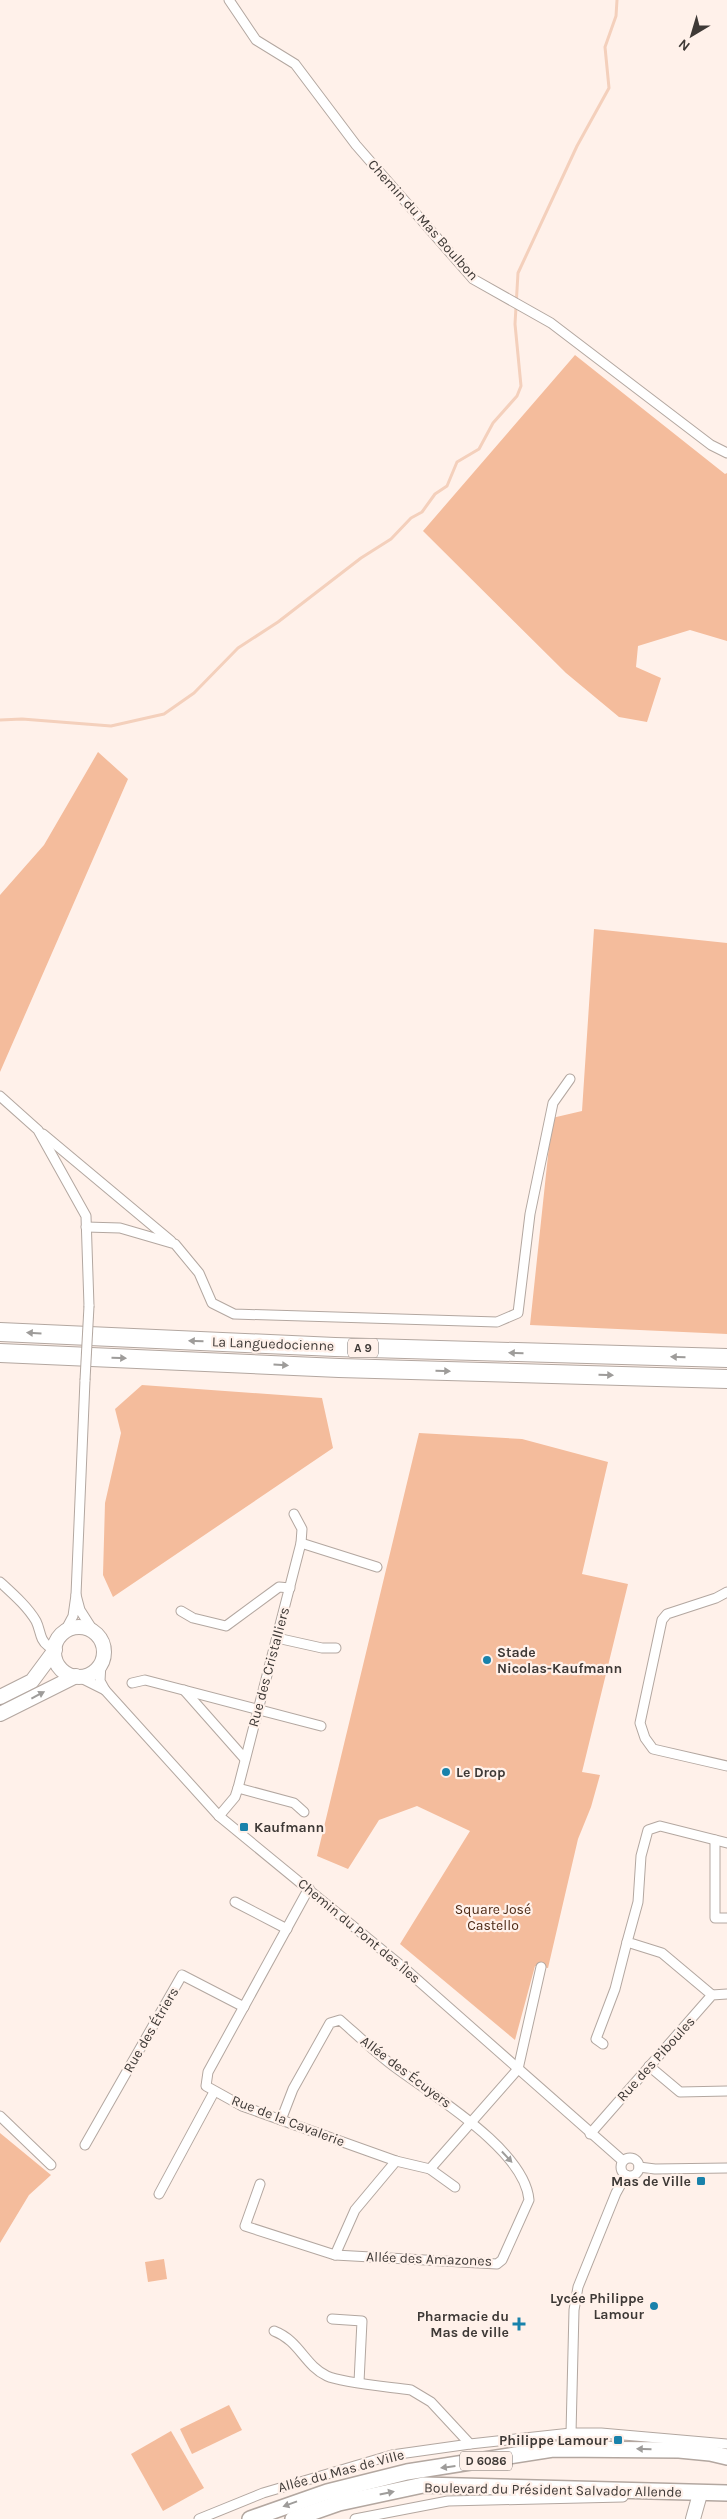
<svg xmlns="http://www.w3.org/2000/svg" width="727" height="2519" font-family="Karla,sans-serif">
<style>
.green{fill:#f4bc9c}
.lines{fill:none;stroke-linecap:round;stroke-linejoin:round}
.stream{stroke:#f4d0bc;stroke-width:3}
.street-casing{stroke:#b3a7a0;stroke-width:11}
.secondary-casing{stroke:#b3a7a0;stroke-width:16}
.primary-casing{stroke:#b3a7a0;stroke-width:18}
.highway-casing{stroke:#b3a7a0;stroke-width:20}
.street{stroke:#fff;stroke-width:9}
.secondary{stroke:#fff;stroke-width:14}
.primary{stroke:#fff;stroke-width:15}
.highway{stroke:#fff;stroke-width:18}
.street-bridge-casing{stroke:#b3a7a0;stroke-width:11;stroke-linecap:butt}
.street-bridge{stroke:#fff;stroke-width:9}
.oneway{fill:#9e9c9a}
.poi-dot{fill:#1982ab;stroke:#fff1ea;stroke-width:2}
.labels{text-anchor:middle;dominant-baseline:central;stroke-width:4.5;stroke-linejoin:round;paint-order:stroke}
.shield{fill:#fff1ea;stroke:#78706c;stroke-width:1}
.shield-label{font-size:12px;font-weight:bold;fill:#3e3936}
.street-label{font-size:14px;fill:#3e3936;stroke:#fff1ea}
.poi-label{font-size:14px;font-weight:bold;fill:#3e3936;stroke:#fff1ea;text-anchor:end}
.park-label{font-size:14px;fill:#4d2a15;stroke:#fff1ea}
</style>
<rect width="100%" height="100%" fill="#fff1ea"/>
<g class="green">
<polygon points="575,355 725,474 727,473 727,641 690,630 638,646 636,667 661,678 647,722 619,717 566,673 423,531"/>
<polygon points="98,752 128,779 0,1072 0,895 44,845"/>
<polygon points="594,929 727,943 727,1334 530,1325 552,1118 582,1111"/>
<polygon points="142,1385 322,1398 333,1448 113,1597 103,1575 105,1503 121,1433 115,1409"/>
<polygon points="419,1433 522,1439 608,1462 582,1574 628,1584 582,1772 600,1775 591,1807 578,1839 548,1968 535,1966 515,2040 400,1944 470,1831 417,1806 379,1820 348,1869 317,1856"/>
<polygon points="0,2133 51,2175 29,2195 0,2243"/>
<polygon points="164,2259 167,2279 148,2282 145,2262"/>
<polygon points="229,2405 242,2430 192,2454 180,2429"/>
<polygon points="171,2431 204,2488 163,2511 131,2454"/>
</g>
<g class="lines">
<polyline class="stream" points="0,720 22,719 111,726 164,714 194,693 238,648 278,622 361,558 391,539 411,518 422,512 435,494 447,486 457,462 479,449 493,423 517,396 521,386 515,324 518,273 577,146 609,88 605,47 616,16 617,0"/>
<g class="street-casing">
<g id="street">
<polyline points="229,0 256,40 295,64 356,145 473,279 551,323 711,445 727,453"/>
<polyline points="0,1096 38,1130 86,1216 89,1306"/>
<polyline points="43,1134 171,1241"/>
<polyline points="86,1227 120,1228 175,1244 199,1273 212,1303 234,1314 497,1322 518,1313 530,1214 553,1103 570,1079"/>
<polyline points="301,1543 377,1567"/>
<path d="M0,1582C13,1594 27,1606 36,1621C41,1631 39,1639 48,1646H55"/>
<polyline points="727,1592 716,1598 667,1614 662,1620 640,1723 645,1738 653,1749 727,1766"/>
<polyline points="76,1595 85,1380"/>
<polyline points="181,1611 193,1618 226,1626 279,1587 290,1588"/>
<polyline points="65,1631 73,1616 76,1595 80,1610 94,1632"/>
<polyline points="277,1638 322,1648 336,1648"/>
<polyline points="101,1663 100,1681 105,1690 219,1816 404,1968 623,2161"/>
<polyline points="79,1677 105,1690"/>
<polyline points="132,1683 145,1680 321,1726"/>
<polyline points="184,1690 245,1759"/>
<polyline points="238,1788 294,1803 304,1812"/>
<polyline points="219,1816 235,1797 238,1788 301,1543 302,1529 294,1514"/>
<polyline points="715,1840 715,1918 727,1918"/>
<polyline points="309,1888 208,2072 206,2086 242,2106 396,2161 430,2169 518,2069 541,1967"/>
<polyline points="235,1902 287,1929"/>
<polyline points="712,1995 662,1953 627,1942 638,1902 641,1856 648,1830 660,1826 727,1843"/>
<polyline points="603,2044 596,2039 615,1989 627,1942"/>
<polyline points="649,2066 680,2092 727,2091"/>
<polyline points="0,2116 51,2165"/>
<polyline points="590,2134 712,1995 727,1994"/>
<polyline points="85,2145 182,1975 244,2007"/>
<circle cx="630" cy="2167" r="9"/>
<polyline points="639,2167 655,2169 727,2168"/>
<polyline points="430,2169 455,2187"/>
<path d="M260,2184L245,2226L335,2255L497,2264L502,2260L529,2200C525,2149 430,2094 392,2065C374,2051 357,2035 340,2020L330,2023L293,2089L281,2120"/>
<polyline points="159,2194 214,2092"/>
<polyline points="335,2255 355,2210 396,2161"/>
<polyline points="332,2319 362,2321 359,2382"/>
<path d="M274,2331C300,2341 304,2365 327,2376C342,2383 391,2387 411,2390L431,2402L470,2444"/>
<polyline points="571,2433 574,2310 578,2287 616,2193 626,2175"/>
<polyline points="199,2519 263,2493 392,2455 470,2444 571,2433 601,2433 727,2444"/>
<polyline points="355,2519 448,2501 623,2497"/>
</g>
</g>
<g class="secondary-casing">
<g id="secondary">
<circle cx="79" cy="1652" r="25"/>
<polyline points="0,1697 32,1681 55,1650"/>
<polyline points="0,1714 76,1676"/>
<polyline points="693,2519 700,2494"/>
</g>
</g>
<g class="primary-casing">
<g id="primary">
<polyline points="250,2519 327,2492 407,2472 553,2449 679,2450 710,2453 727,2457"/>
<polyline points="293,2519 339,2503 423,2485 727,2493"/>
</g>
</g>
<g class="highway-casing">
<g id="highway">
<polyline points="0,1332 335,1347 727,1358"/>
<polyline points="0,1353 339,1368 727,1379"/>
</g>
</g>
<use href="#street" class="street"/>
<use href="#secondary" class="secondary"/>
<use href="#primary" class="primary"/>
<use href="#highway" class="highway"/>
<g class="street-bridge-casing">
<polyline id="street-bridge" points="85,1380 89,1306"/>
</g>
<use href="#street-bridge" class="street-bridge"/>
</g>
<defs><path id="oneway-solid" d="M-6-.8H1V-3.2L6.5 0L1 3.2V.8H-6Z" transform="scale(1.25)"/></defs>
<g class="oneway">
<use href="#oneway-solid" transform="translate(34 1333) rotate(-177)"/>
<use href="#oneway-solid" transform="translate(196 1341) rotate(-178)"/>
<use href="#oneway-solid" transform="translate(516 1353) rotate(-178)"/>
<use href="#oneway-solid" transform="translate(678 1357) rotate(-179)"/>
<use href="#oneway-solid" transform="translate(119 1358) rotate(2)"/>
<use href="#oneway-solid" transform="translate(281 1365) rotate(3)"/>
<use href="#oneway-solid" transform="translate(443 1371) rotate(2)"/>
<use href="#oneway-solid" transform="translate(606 1375) rotate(2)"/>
<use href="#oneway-solid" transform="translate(38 1695) rotate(-28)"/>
<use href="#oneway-solid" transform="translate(507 2157) rotate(47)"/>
<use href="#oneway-solid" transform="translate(644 2449) rotate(-179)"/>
<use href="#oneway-solid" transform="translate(448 2467) rotate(173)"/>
<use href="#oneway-solid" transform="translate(387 2493) rotate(-12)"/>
<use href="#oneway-solid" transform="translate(290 2504) rotate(160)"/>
</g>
<g class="poi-dot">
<circle cx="487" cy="1660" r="5"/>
<circle cx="446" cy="1772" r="5"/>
<rect x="239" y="1822" width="10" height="10" rx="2.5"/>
<rect x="696" y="2176" width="10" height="10" rx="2.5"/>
<circle cx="654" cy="2306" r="5"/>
<path d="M516.5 2316.5h5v5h5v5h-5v5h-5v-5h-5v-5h5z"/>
<rect x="613" y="2435" width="10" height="10" rx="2.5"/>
</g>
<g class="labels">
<g class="shield">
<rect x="348" y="1338.5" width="30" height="19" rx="4"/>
<rect x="460" y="2451.5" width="52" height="19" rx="4"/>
</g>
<g class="shield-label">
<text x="363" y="1348">A 9</text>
<text x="486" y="2461">D 6086</text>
</g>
<g class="street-label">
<text transform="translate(423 220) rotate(48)">Chemin du Mas Boulbon</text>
<text transform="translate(273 1344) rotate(2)">La Languedocienne</text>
<text transform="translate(269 1667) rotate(-75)">Rue des Cristalliers</text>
<text transform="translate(359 1931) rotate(40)">Chemin du Pont des Îles</text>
<text transform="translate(151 2030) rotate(-60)">Rue des Étriers</text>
<text transform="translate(656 2059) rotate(-48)">Rue des Piboules</text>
<text transform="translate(406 2072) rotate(37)">Allée des Écuyers</text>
<text transform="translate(288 2121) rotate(21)">Rue de la Cavalerie</text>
<text transform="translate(429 2259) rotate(2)">Allée des Amazones</text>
<text transform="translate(341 2471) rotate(-15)">Allée du Mas de Ville</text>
<text transform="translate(553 2490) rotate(1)">Boulevard du Président Salvador Allende</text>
</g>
<g class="poi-label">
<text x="497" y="1652" text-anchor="start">Stade<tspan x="497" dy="16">Nicolas-Kaufmann</tspan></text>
<text x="456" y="1772" text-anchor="start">Le Drop</text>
<text x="254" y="1827" text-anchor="start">Kaufmann</text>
<text x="691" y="2181">Mas de Ville</text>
<text x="644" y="2298">Lycée Philippe<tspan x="644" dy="16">Lamour</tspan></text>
<text x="509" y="2316">Pharmacie du<tspan x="509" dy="16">Mas de ville</tspan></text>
<text x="608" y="2440">Philippe Lamour</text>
</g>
<g class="park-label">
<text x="493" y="1909">Square José<tspan x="493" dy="16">Castello</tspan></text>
</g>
</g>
<g transform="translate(692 35) rotate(218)" stroke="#fff1ea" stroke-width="4" paint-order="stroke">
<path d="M0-4L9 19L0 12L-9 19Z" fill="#3e3936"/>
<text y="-8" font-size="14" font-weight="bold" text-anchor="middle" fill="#3e3936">N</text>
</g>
</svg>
